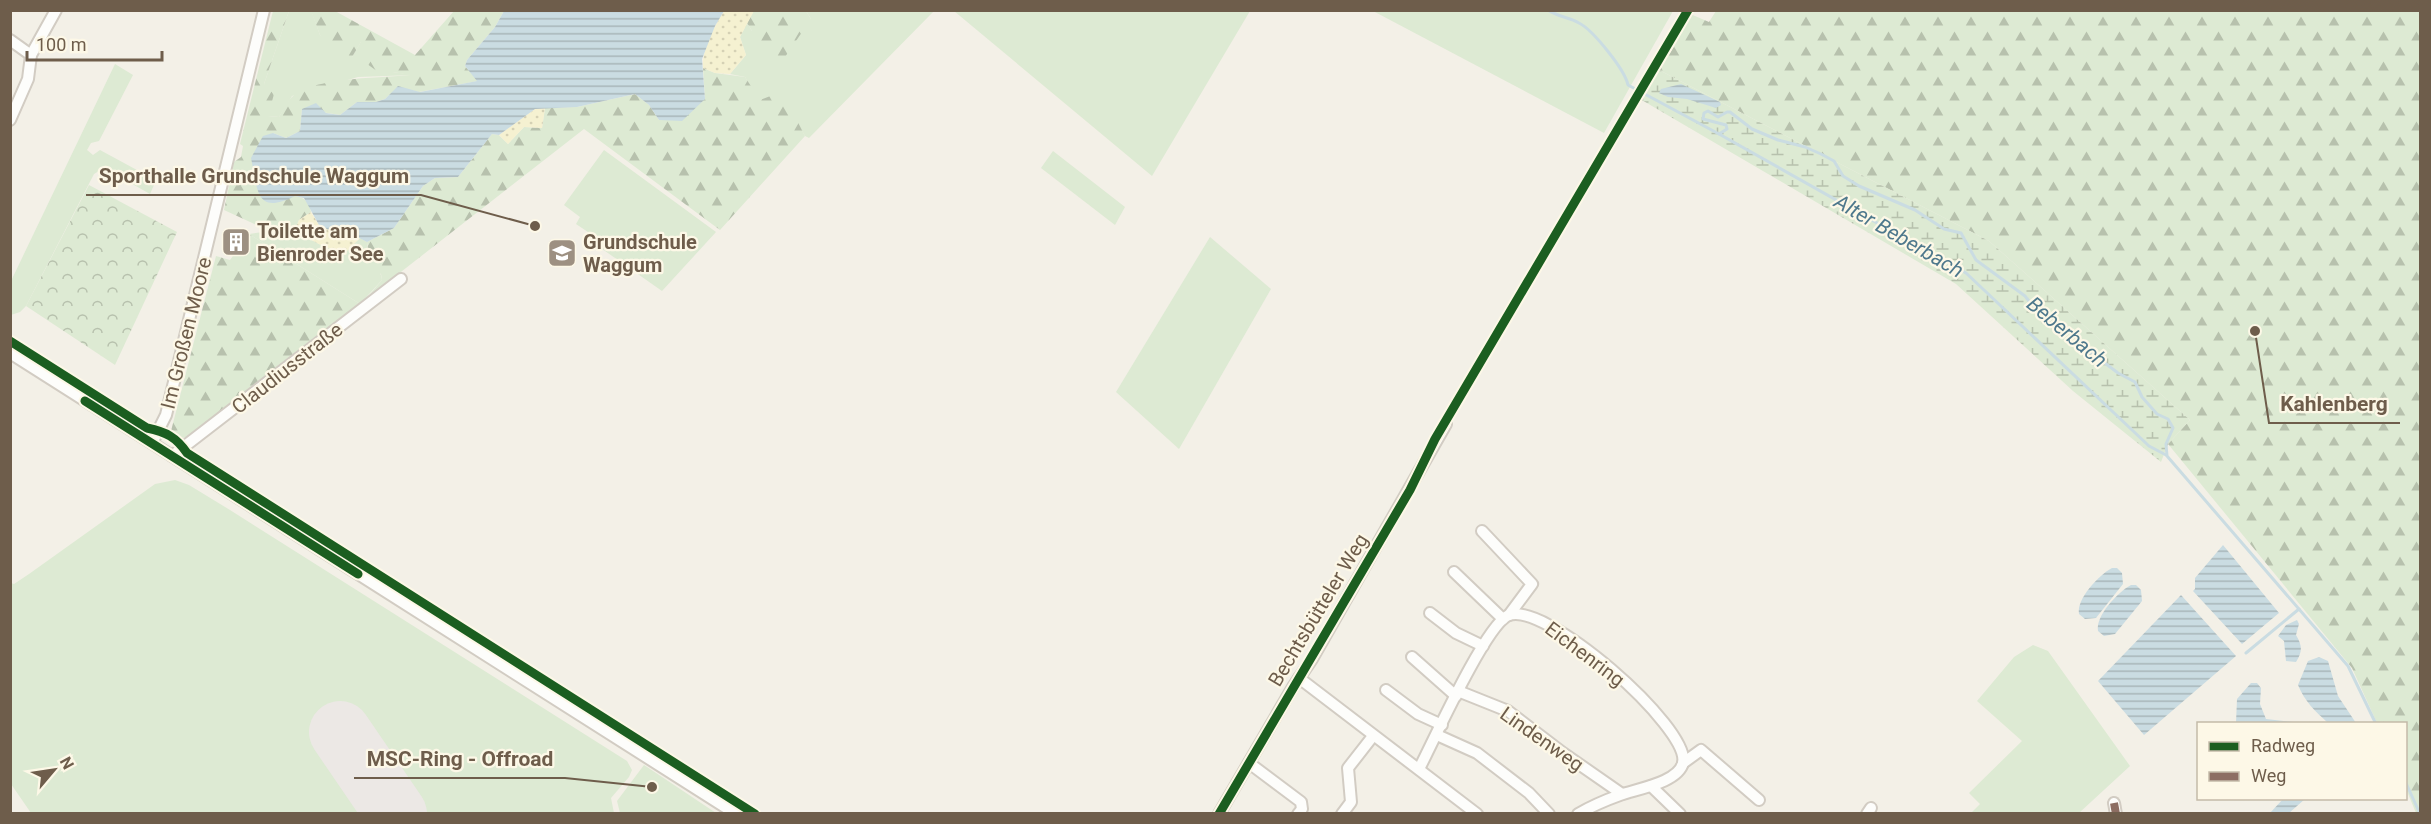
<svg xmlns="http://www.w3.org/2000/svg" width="2431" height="824" font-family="Roboto,sans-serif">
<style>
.grass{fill:#ddead3}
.forest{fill:url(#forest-firs)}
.wetland{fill:url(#wetland-marsh)}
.sand{fill:url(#sand-dots)}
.park{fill:url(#park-crowns)}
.water{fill:url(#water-rules)}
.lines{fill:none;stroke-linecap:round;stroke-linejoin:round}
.stream{stroke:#cadce2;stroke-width:3}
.runway{stroke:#ece8e5;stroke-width:62}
.minor-casing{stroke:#d2ccc3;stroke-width:14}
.minor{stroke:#fdfdfb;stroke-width:10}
.quiet{stroke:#8d6e63;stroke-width:8;stroke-dasharray:15 8;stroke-linecap:butt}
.cycleway-casing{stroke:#fdf8e7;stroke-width:13}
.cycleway{stroke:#1b5e20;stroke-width:9}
.labels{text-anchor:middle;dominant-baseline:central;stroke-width:4.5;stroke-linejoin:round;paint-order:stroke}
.poi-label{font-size:20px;font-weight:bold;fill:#6e5d4b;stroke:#fdf8e7;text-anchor:start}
.street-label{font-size:20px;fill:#6e5d4b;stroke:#fdf8e7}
.water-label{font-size:21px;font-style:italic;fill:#4e788c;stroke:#fdf8e7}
.leader{fill:none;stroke:#6e5d4b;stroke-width:2}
.callout-dot{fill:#6e5d4b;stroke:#fdf8e7;stroke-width:2}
.callout-label{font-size:21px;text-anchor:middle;font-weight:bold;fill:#6e5d4b;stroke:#fdf8e7;stroke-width:4.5;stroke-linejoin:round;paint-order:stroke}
</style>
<defs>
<pattern id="forest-firs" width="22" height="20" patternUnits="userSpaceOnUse" patternTransform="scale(1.5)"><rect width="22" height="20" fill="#ddead3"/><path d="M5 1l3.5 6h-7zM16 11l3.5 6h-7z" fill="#b7c1ad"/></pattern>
<pattern id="wetland-marsh" width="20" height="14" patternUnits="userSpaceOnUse" patternTransform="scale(1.5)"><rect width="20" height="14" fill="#ddead3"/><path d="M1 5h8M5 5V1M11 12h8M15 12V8" fill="none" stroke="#b7c1ad"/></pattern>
<pattern id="sand-dots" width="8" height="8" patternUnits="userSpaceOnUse" patternTransform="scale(1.5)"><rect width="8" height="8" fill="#f5f1d1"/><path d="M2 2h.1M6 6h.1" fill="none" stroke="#d5d1b5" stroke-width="1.8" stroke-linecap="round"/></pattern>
<pattern id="park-crowns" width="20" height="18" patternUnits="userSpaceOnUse" patternTransform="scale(1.5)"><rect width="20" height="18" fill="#ddead3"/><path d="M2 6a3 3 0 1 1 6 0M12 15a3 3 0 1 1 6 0" fill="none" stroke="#b7c1ad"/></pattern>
<pattern id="water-rules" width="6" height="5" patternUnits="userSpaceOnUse" patternTransform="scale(1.5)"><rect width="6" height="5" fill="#cadce2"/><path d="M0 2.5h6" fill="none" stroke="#a8b6b9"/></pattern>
</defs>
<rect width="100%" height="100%" fill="#f3f0e7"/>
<g class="grass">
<polygon points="311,10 320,35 352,57 362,40 393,72 414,75 358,77 292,96 279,117 268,116 264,84 289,11"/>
<polygon points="806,11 934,11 809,138 805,136 797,122 759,101 745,77 730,74 746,55 740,37 747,23 752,31 811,19"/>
<polygon points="954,11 1250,11 1152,176"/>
<polygon points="1373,11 1673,11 1604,133"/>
<polygon points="115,64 133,75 99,141 91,143 87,150 93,155 100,150 148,176 154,185 150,194 104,168 94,174 26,306 20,312 11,315 11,281"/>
<polygon points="604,150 716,232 662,291 588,239 591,234 576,224 580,217 564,205"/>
<polygon points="1053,151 1125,207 1115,225 1041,168"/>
<path d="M296,227C310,241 327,250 346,251L360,238L367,242C366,263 380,263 382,280L360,304L249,234Z"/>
<polygon points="1210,237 1271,289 1179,449 1116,392"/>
<polygon points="175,480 189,485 230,510 627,761 632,770 629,777 611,798 614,813 31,813 11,784 11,583 14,584 29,574 155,484"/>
<polygon points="2033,645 2048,651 2130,766 2079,813 1971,813 1980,804 1969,793 2022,741 1977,701 2014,657"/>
<polygon points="644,765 716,813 620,813 617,801"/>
</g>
<g class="forest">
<path d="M754,10L806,11L811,19L785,57C770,59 763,56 752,46V31L747,23Z"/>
<path d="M273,11H289L264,84L274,94L268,116L279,117C283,111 286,102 292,97C312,77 382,78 410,75L393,72L381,74L363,61L361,42L352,57L346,61L320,35L311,11H335L415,55L454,11H504L495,27L467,60L465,66L478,81L419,92L398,87L385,99L376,102H357L340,115L302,109L300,131L286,138L273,133L295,196C305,198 309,201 311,212L299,220L296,227L272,232L224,210L234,162L241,157L243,146L240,144Z"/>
<polygon points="1716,11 2420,11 2420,813 2416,813 2406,789 2406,724 2377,723 2352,668 2168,444 2190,420 1989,241 1659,70 1688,13 1709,22"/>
<polygon points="703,68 715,73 745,77 760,100 773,95 790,107 805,136 720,230 584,129 365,300 382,280 381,274 370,268 367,242 394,228 423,186 435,178 458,177 492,134 499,135 508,144 524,127 542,128 545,108 577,107 635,94 649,105 659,120 705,99"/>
<polygon points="249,234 360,304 195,435 178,439 171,431 216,256 230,260"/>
</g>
<polygon class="wetland" points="1659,70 1989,241 2190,420 2168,444 2161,462 2073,391 1956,284 1640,99"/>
<g class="sand">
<path d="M724,11H754L740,37L746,55L730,74L715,73L703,68C702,49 714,27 724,11Z"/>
<polygon points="545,108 542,128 524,127 508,144 499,135 535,109"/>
<path d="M311,212L319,225L342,229L360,238L347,251C326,250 311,242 296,227L299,220Z"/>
</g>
<polygon class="park" points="89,185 177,232 115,365 26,306"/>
<g class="water">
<path d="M504,11H724L715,26L702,59L705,99L682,121L659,120L649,105L635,94L577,107L535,109L499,135L492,134L458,177L435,178L423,186L394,228L367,242L342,229L329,230L319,225L304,198L295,196C255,216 258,190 251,158L263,136L273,133L286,138L300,131L302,109L316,103L326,113L340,115L357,102H376L385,99L398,86L420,92L477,81L465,66L467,60L495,27Z"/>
<polygon points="1681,84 1720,102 1721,105 1716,108 1687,99 1668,97 1659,93 1661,89"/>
<polygon points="2223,545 2279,613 2242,644 2193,591 2195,589 2195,578"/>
<path d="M2112,568H2117L2122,573L2123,584L2096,618L2085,619L2079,614C2076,599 2099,575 2112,568Z"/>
<path d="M2131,585H2136L2141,590L2142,601L2115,634L2104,636L2098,631C2095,616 2118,592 2131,585Z"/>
<polygon points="2181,595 2236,656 2144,735 2098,681"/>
<path d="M2297,620L2299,624L2296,635C2302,645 2303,651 2296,662L2286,661L2284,641L2278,636L2286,625Z"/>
<path d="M2319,657L2328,661L2338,696L2356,723H2328C2315,711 2305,702 2298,685L2308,661Z"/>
<polygon points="2251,683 2257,683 2261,688 2260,704 2266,719 2303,723 2236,723 2237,699"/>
<polygon points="2283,799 2283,798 2305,799 2289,813 2270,813"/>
</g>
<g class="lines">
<g class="stream">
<path d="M1548,10C1558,17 1569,17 1579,23C1593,30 1625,70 1628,85L1719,134L1966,273L2149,446L2166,455"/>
<polyline points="1719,134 1727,129 1726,125 1703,119 1704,113 1708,111 1718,117 1727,112 1730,112 1752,129 1778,140 1805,147 1821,154 1834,161 1843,176 1859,186 1915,210 1944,229 1961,233 1976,260 2025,296 2036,310 2065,325 2085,348 2118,373 2135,382 2142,397 2157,414 2168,419 2173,428 2166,444 2167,456 2348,666 2376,724"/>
<polyline points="2246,653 2299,609"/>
<polyline points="2406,783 2420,814"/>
</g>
<polyline class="runway" points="340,732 396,814"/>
<g class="minor-casing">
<g id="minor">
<polyline points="10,40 31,55"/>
<polyline points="10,120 28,79 31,55 56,10"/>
<polyline points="10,353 736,814"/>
<polyline points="152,443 166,415 264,10"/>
<polyline points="172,456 401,279"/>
<polyline points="1482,531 1532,584 1509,615"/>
<polyline points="1454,572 1503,619"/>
<polyline points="1430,613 1456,633 1483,646"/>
<polyline points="1412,657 1456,696"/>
<polyline points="1299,678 1477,814"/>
<polyline points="1386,690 1418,714 1442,725"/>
<polyline points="1458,691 1508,711 1563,753 1622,794"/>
<polyline points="1437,735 1477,753 1529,793 1549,814"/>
<polyline points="1249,763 1301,802 1302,809 1298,814"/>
<polyline points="1683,763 1701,750 1759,800"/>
<path d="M1419,769C1434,740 1484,629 1507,616C1542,597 1691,728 1683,763C1678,783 1636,789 1620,795C1606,800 1592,806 1578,814"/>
<polyline points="1651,786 1680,814"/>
<polyline points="2114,803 2116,814"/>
<polyline points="1219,814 1293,687 1312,659 1446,424"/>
<polyline points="1342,814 1351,802 1348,768 1373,736"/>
<polyline points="1867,814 1871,808"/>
</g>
</g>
<use href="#minor" class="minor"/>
<polyline class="quiet" points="2114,803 2116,814"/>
<g class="cycleway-casing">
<g id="cycleway">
<path d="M10,341L147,428C166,432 176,437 187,453L755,814"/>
<polyline points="85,401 358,574"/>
<polyline points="1219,814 1410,490 1435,439 1688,10"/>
</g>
</g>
<use href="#cycleway" class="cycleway"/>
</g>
<defs>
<g id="building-square" transform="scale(1.5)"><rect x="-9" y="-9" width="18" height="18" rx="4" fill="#9d9082" stroke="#fdf8e7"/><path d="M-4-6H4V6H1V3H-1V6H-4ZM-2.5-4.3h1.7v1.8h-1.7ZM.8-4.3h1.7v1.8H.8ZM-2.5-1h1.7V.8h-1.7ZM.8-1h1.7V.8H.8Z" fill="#fff"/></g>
<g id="school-square" transform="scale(1.5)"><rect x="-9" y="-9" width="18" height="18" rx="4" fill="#9d9082" stroke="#fdf8e7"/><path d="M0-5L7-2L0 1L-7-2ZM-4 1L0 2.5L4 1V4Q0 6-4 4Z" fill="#fff"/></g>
</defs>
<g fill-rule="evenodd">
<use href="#building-square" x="236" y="242"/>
<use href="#school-square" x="562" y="253"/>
</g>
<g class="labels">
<g class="poi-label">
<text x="257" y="231">Toilette am<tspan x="257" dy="23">Bienroder See</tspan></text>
<text x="583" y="242">Grundschule<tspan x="583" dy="23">Waggum</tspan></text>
</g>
<g class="street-label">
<text transform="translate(186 333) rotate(-76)">Im Großen Moore</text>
<text transform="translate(287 368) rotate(-38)">Claudiusstraße</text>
<text transform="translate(1318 610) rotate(-59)">Bechtsbütteler Weg</text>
<text transform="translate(1585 654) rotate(37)">Eichenring</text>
<text transform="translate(1542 739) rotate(35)">Lindenweg</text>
</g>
<g class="water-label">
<text transform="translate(1899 236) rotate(30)">Alter Beberbach</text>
<text transform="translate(2067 332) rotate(40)">Beberbach</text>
</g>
</g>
<path class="leader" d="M535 226L421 195H86M2255 331L2269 423H2400M652 787L565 778H354"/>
<g class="callout-dot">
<circle cx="535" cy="226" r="6"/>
<circle cx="2255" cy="331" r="6"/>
<circle cx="652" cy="787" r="6"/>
</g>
<g class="callout-label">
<text x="254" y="183">Sporthalle Grundschule Waggum</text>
<text x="2334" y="411">Kahlenberg</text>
<text x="460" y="766">MSC-Ring - Offroad</text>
</g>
<rect width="2431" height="824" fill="none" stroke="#6e5d4b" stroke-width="24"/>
<rect x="2197" y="722" width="210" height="78" fill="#fdf8e7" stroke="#c4baa9" stroke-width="1.5"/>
<rect x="2209" y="742" width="30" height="9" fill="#1b5e20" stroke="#c4baa9" stroke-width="1.5"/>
<text x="2251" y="752" font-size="18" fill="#6e5d4b">Radweg</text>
<rect x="2209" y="772" width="30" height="9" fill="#8d6e63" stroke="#c4baa9" stroke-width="1.5"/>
<text x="2251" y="782" font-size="18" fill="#6e5d4b">Weg</text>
<g transform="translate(54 770) rotate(61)" stroke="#fdf8e7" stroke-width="4.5" paint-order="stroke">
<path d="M0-4.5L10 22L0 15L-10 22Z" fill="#6e5d4b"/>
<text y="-9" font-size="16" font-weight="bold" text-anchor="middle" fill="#6e5d4b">N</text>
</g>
<path d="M27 51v9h135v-9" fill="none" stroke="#6e5d4b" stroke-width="3"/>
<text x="36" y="51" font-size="18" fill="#6e5d4b" stroke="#fdf8e7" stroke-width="4.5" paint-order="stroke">100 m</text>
</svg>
